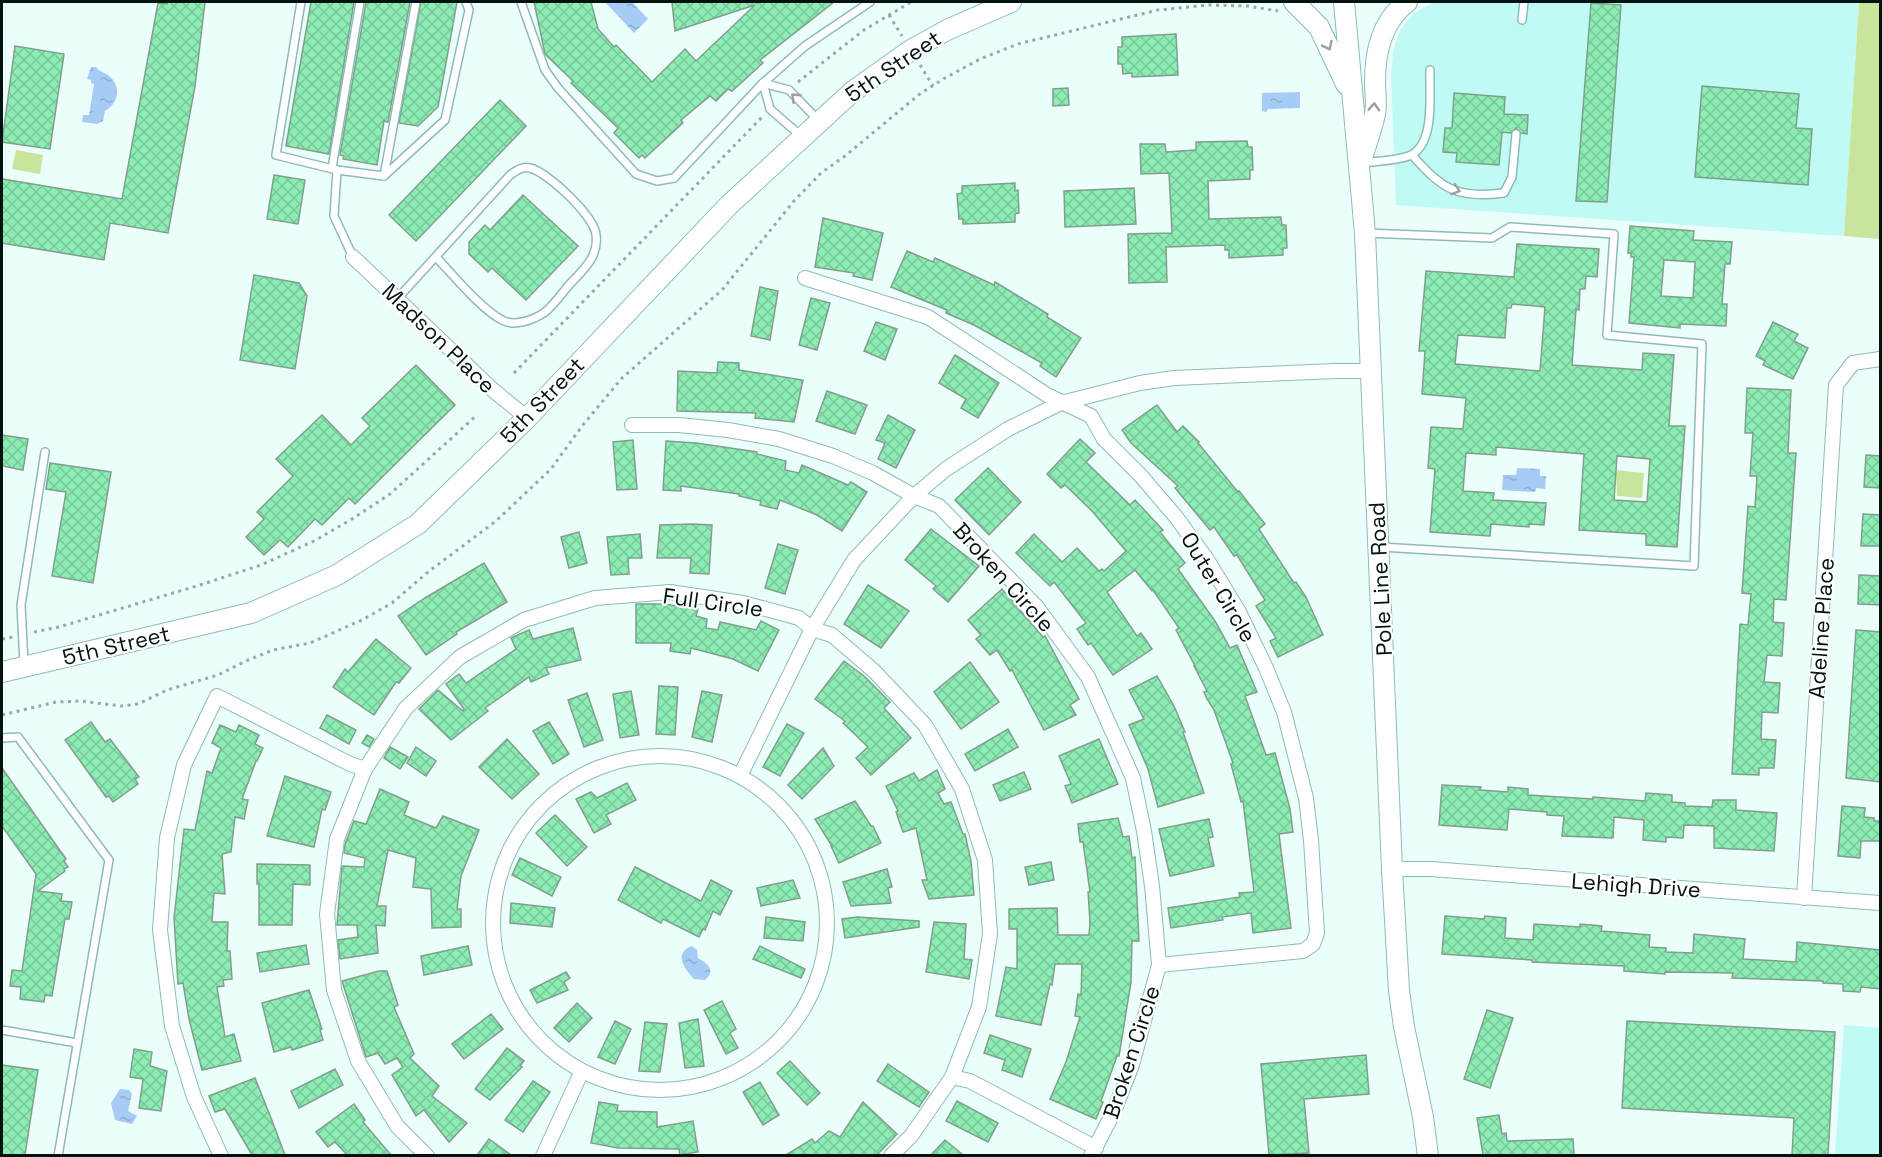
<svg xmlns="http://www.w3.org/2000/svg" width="1882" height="1157" font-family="'Space Grotesk',sans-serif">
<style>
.built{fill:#bffaf4}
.green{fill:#c9e49d}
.water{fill:url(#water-ripples)}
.building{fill:url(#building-cross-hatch);stroke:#7fa18b;stroke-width:1.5;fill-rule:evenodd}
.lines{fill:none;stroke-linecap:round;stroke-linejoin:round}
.lane-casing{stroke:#8dbcb7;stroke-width:10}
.street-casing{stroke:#8dbcb7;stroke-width:16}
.secondary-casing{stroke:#8dbcb7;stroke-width:22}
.path{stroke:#97aaa8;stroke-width:3;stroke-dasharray:3 4.5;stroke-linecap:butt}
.lane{stroke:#fff;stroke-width:7}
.street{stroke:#fff;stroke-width:14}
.secondary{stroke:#fff;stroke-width:20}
.oneway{stroke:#9aa1a0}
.labels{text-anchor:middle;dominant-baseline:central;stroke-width:4.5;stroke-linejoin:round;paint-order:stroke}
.street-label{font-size:22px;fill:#021311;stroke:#fff}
</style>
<defs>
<pattern id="water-ripples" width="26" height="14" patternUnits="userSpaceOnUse" patternTransform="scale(1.5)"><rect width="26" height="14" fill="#a6cbf5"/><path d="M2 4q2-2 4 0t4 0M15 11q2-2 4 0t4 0" fill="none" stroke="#8dadd1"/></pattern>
<pattern id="building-cross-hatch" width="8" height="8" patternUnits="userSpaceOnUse" patternTransform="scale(1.5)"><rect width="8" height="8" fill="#8debb4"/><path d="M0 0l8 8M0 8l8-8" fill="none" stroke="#78c99a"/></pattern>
</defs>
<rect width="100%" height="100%" fill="#ebfefc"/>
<g class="built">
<polygon points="1434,2 1859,2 1844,236 1396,205 1391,76 1393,53 1399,32 1414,13"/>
<polygon points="1844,1025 1880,1028 1880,1155 1835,1155"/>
</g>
<g class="green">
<polygon points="1859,2 1880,2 1880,239 1844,236"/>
<polygon points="16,150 43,155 40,174 12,169"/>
<polygon points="1616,470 1644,473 1642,498 1617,496"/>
</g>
<g class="water">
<polygon points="608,2 632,2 648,19 634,33 606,3"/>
<path d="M91,67H96C100,72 103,72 108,75C122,86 119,103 105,111L103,121L97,124L82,122L83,115H89L94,84L91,83V80L87,79Z"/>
<polygon points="1300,92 1300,108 1268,109 1266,112 1262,111 1262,93"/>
<polygon points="1517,468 1540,469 1540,476 1546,476 1545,489 1536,488 1535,492 1502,490 1503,475 1516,475"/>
<path d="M692,946L697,950L698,958C707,963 717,971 705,980L694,979C684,968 673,953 692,946Z"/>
<polygon points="120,1089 129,1090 132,1094 128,1111 137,1116 132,1124 115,1120 111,1103"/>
</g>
<g class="building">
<polygon points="167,2 205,2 195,86 168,233 110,223 104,260 2,243 2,179 122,199 158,3 167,4"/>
<polygon points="311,2 354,2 329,154 286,146"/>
<polygon points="366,2 410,2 388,122 384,121 377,165 343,159 344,156 340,155"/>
<polygon points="421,2 457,2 438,107 418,126 399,123"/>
<polygon points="534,2 591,2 598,29 614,47 616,45 652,82 685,49 696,61 755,5 675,31 672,2 757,2 757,3 759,2 834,2 760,60 763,63 732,91 728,89 716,101 710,96 681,120 683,123 645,158 642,155 639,158 614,133 618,128 571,83 573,81 545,54"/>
<polygon points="1591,3 1621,5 1607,202 1576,201"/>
<polygon points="1176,34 1178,75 1132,77 1132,73 1123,74 1122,64 1118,64 1118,47 1122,47 1122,37"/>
<polygon points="15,46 64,54 50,149 2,142"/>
<polygon points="1702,86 1799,94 1796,128 1812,129 1808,185 1695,177"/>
<polygon points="1068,88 1069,105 1053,106 1053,89"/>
<polygon points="1454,93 1505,97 1504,114 1528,115 1527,134 1521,133 1516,128 1511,133 1502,132 1499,165 1456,162 1457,153 1443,152 1445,128 1452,128"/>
<polygon points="500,100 526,126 416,241 389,215"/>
<polygon points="1247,141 1248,147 1252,147 1253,170 1250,170 1250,179 1208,181 1209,219 1281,217 1282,225 1286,225 1287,248 1283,248 1283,255 1229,258 1229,250 1225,250 1225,245 1166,247 1167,282 1129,283 1128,234 1172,233 1169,173 1141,174 1140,144 1165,144 1166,152 1196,150 1196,142"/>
<polygon points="274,175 305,180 298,224 267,219"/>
<polygon points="1015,183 1015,191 1018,190 1019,213 1015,214 1015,222 963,224 963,219 959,219 957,194 962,193 962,186"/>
<polygon points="1134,188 1136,224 1065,227 1064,191"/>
<polygon points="523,195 578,246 526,300 492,268 488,272 469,254 469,242 485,225 490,230"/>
<polygon points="823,218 883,233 872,280 853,276 854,273 815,267"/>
<path d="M1630,226L1694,231L1693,240L1732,242L1730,264H1725L1722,304H1727L1726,326L1680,324V328L1629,323L1634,257H1631V253H1628ZM1664,260L1695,262L1693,298L1661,296Z"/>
<path d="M1517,244L1599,249L1597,277L1586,276L1585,289H1580L1579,310L1576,309L1572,365L1642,370L1643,353L1674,355L1669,426H1685L1677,547L1646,545V534L1579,530L1584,454L1496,447V455L1466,453L1463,491L1494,493L1493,500L1546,503L1544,525L1529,524V527L1491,524L1490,536L1430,532L1435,469L1428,468L1431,427L1463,429L1466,398L1422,394L1425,351H1419L1426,271L1514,277ZM1512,304L1545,307L1540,371L1455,364L1458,335L1505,338L1507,308H1511ZM1617,456L1650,459L1647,502L1614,500Z"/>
<polygon points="907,251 933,262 935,258 994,285 995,282 1048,314 1047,317 1081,338 1056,377 1040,366 1042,363 974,325 946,313 947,310 891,287"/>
<polygon points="254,275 299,283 307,296 295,369 240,360"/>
<polygon points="760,287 778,291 770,340 751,336"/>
<polygon points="811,298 830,303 817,350 799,345"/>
<polygon points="876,322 897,329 885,360 864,351"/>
<polygon points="1773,322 1798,334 1794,341 1808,348 1793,379 1763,365 1765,361 1756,356"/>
<polygon points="955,355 999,383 978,418 961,408 966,399 939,383"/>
<polygon points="718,362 739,363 739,370 803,380 794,422 755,418 756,413 677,411 678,371 717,373"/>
<polygon points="416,365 455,405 355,504 349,498 322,525 315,519 288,547 280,540 264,555 246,537 264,519 257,512 293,476 276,459 322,415 351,445 370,426 362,418"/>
<polygon points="1747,388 1791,390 1788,453 1796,453 1786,600 1774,599 1773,622 1784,623 1782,656 1767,655 1764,682 1780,683 1778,713 1762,712 1761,739 1776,740 1774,768 1759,768 1759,775 1732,774 1740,624 1748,625 1751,594 1742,593 1748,506 1755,507 1757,476 1750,476 1753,433 1745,433"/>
<polygon points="827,391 867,405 855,434 816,421"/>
<polygon points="1157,405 1177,432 1183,426 1199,442 1198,443 1238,492 1239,491 1265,524 1259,529 1294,583 1296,582 1306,597 1323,635 1278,657 1270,641 1276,638 1256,606 1265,600 1237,555 1234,556 1214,527 1210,530 1175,488 1178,486 1131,443 1122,430"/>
<polygon points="888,415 915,430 896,468 878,459 885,443 876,440"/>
<polygon points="2,435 28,439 23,470 2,466"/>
<polygon points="1080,439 1095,453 1086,462 1130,505 1135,500 1163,530 1160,532 1185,563 1178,569 1215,621 1230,648 1237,645 1257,692 1245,696 1266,755 1275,753 1290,809 1293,832 1279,834 1291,928 1253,933 1251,913 1222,917 1223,920 1171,928 1168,908 1240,897 1239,893 1254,892 1243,801 1241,802 1231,764 1233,763 1214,710 1207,699 1204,692 1207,691 1194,666 1195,666 1176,630 1179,628 1153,590 1152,591 1135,570 1107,592 1137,636 1141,633 1152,649 1113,675 1091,643 1088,645 1077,629 1086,623 1054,582 1050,586 1016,553 1034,534 1062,562 1077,548 1099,571 1102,569 1104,571 1126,551 1092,511 1065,485 1061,488 1047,474"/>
<polygon points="633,440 637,489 617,490 613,442"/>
<polygon points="666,441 696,443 757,452 757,454 786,461 785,470 799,473 802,465 848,485 851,482 867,492 842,531 817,515 780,500 777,509 760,505 761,501 739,496 739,494 681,486 681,491 663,490"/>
<polygon points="1866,455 1881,456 1881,488 1864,487"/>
<polygon points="50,463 111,472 93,583 52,576 66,492 46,489"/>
<polygon points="988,468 1021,502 989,535 955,500"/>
<polygon points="1863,514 1881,515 1881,546 1861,546"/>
<polygon points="692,524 712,525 709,574 690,573 691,558 657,558 660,525"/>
<polygon points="931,529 979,566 948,602 933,589 936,586 905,560"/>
<polygon points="579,532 587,563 569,568 561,537"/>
<polygon points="640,534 642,558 628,558 629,574 611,575 607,537"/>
<polygon points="778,544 798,550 785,594 765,588"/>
<polygon points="484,563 507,602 456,632 457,634 426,655 398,616 425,598"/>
<polygon points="1859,575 1881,576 1881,605 1858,604"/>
<polygon points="868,585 909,611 881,648 844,624"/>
<polygon points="1002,589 1043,637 1045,636 1079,699 1070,705 1076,715 1044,730 1012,670 1010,671 997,650 990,655 976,639 981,635 968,620"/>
<polygon points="636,604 664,604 698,609 696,616 707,619 706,628 718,630 720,622 756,630 761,621 779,630 758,671 733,659 691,648 690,654 670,651 671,643 636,643"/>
<polygon points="573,628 581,660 546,668 549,674 531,682 529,677 485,708 488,711 451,740 419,709 438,690 463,711 464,709 446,684 459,674 466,683 516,649 511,638 529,630 533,639"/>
<polygon points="1856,630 1881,632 1881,782 1846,778"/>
<polygon points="376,639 411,668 399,683 396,682 374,715 333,687 345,669 348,672"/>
<polygon points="844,661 864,676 890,702 884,708 911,738 871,775 856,758 868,747 843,723 845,721 815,699"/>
<polygon points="970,662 999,702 961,729 934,692"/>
<polygon points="1157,676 1174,706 1185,732 1183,732 1204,793 1158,807 1148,769 1129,725 1144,719 1129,690"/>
<polygon points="659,686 678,687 675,735 656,734"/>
<polygon points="631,691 639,735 620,738 613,694"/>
<polygon points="702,691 722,695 712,742 692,737"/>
<polygon points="587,693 603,740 584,747 568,700"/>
<polygon points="327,715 356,730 349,744 320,728"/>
<polygon points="91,722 105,742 110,739 139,777 135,779 138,784 113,802 109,796 106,797 65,740"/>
<polygon points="549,722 569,754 553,764 533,731"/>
<polygon points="787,724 804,733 780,776 763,767"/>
<polygon points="220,725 236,732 239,725 259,735 255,744 263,748 257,761 256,761 242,799 248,800 244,819 235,817 231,852 222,854 225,894 214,893 212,922 228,922 227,951 230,951 232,979 223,980 224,986 217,987 225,1037 234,1034 241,1061 202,1070 189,1019 183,983 178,984 174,918 184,829 195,830 207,771 212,773 221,748 212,743"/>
<polygon points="1008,729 1018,747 975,771 965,754"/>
<polygon points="367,735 374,739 369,747 362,743"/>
<polygon points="507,739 539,774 512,799 479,767"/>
<polygon points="1099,739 1118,784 1072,803 1065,786 1071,784 1059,756"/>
<polygon points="390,747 408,757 400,769 384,758"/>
<polygon points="416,747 436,761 426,776 407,763"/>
<polygon points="823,748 834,766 802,799 788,785"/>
<polygon points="2,768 66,859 64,861 68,867 64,869 65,871 38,891 62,894 61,901 72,902 69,919 65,919 52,996 45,995 44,1002 20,999 21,987 10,986 12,970 22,971 36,874 2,826"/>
<polygon points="937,770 945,789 938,793 944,804 951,802 963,834 965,834 971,861 974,895 929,899 922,880 927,880 916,828 903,832 896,812 898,811 886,786 914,773 919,781"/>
<polygon points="1024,772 1031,789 1000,801 993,785"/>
<polygon points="285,776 331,792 325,810 322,809 314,847 267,836"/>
<polygon points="627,783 636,800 606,815 611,824 594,833 576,799 591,792 597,798"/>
<polygon points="1442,785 1481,787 1480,790 1508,792 1508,787 1528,789 1528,795 1593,799 1593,797 1645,801 1646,793 1672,795 1672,802 1685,803 1685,806 1712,807 1713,800 1736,800 1736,810 1777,813 1774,851 1714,848 1714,826 1684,825 1683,838 1666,837 1666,842 1643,840 1644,820 1614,817 1613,838 1562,836 1564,816 1547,815 1547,812 1509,809 1507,830 1439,825"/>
<polygon points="380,789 409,802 404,815 436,828 443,816 479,830 461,876 457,909 461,909 461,927 432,928 431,889 413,887 416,858 388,850 377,906 386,906 385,926 376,925 378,953 340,959 338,940 358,937 357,925 337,925 342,866 364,867 365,858 344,853 345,844 354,821 366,824"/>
<polygon points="855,801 871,826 873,826 881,843 839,863 831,846 832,846 815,819"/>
<polygon points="1842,806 1865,808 1864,817 1874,818 1874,821 1881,821 1881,841 1861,841 1860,858 1838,856"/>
<polygon points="555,815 587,847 567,866 536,833"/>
<polygon points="1118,818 1123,837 1129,836 1132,858 1135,857 1139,941 1132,941 1131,982 1119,1056 1117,1056 1101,1101 1103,1102 1096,1119 1050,1099 1066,1062 1080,1017 1075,1016 1078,994 1081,995 1082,964 1055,964 1052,985 1050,984 1041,1025 996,1016 1006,967 1017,969 1017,929 1009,929 1009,909 1057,908 1058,935 1089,935 1090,922 1088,892 1090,892 1083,842 1080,842 1078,824"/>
<polygon points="1209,819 1213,837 1208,838 1214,866 1170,876 1159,829"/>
<polygon points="520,858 561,877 552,896 512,875"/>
<polygon points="1051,862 1054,880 1029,885 1025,867"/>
<polygon points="257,864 310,865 310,885 293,884 292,925 259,925 259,884 257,884"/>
<polygon points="635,867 701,901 711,880 732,891 720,915 713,911 705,930 703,929 699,937 663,919 661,923 618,900"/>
<polygon points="887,869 892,887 888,888 891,903 851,906 843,882"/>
<polygon points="793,880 800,898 761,906 757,888"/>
<polygon points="511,903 555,908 552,927 510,923"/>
<polygon points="1445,916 1484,919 1485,916 1506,918 1505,938 1533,940 1534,924 1580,927 1580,924 1602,926 1601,931 1650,935 1649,947 1666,948 1666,952 1693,953 1694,934 1745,939 1743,959 1796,962 1797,942 1881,950 1881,989 1861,987 1860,992 1843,991 1843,984 1823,983 1823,981 1732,978 1733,973 1665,972 1665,974 1624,971 1624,966 1532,962 1532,960 1442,954"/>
<polygon points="766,917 805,922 803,941 764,938"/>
<polygon points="857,917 919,921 919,927 845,938 842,919"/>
<polygon points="934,922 966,924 964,959 972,960 969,979 926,972"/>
<polygon points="306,945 309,964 260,972 257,953"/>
<polygon points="468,946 472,965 424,975 421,956"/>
<polygon points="760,946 805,969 801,978 753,959"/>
<polygon points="379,971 387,971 398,1005 394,1007 414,1054 410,1058 439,1086 432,1096 467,1123 449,1142 424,1110 416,1116 392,1075 403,1067 397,1058 385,1064 378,1053 366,1057 342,981"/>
<polygon points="566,972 570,978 564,982 568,990 537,1003 530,990"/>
<polygon points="309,990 322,1029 320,1030 323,1040 292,1050 291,1047 274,1052 262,1003"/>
<polygon points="722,1001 736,1029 730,1033 738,1048 726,1054 704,1010"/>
<polygon points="577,1003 592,1018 569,1042 554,1028"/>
<polygon points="1487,1010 1513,1018 1490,1088 1464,1079"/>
<polygon points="491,1014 503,1029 464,1059 452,1044"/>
<polygon points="698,1019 704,1066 685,1068 679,1023"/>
<polygon points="615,1021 631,1029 615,1064 598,1057"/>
<polygon points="1627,1021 1835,1032 1828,1155 1792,1155 1794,1118 1622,1108"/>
<polygon points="645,1022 667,1024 660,1072 639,1071"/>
<polygon points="990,1035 1031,1049 1022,1077 1002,1070 1005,1060 984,1053"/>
<polygon points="507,1048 524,1061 520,1066 522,1067 490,1100 475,1089"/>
<polygon points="134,1049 152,1052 150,1066 167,1071 161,1111 139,1108 143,1079 130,1077"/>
<polygon points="1366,1055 1369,1094 1304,1099 1309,1153 1269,1155 1261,1064"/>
<polygon points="790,1061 820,1093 807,1105 777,1073"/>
<polygon points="888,1064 929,1092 919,1107 877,1081"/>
<polygon points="2,1065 38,1070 25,1155 2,1155"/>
<polygon points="335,1069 343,1085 299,1108 291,1091"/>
<polygon points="255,1078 271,1118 285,1155 252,1155 225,1109 215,1112 209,1096"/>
<polygon points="533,1081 550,1092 523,1132 505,1120"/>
<polygon points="760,1082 779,1115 763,1125 743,1092"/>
<polygon points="957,1101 998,1123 988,1142 946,1121"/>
<polygon points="599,1102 618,1105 617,1111 657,1112 657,1127 693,1121 698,1152 680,1155 679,1149 618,1148 591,1143"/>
<polygon points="863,1102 897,1134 877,1155 786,1155 812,1139 815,1143 829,1131 840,1137"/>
<polygon points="354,1104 365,1120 363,1122 391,1155 347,1155 335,1142 328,1147 316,1132"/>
<polygon points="1499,1115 1502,1134 1506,1133 1507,1141 1573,1139 1574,1155 1483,1155 1477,1118"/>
<polygon points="489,1139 511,1155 477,1155"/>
<polygon points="945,1140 963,1155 931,1155"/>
</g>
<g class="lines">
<g class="lane-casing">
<g id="lane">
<polyline points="301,2 276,155 337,170 384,176 445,120 469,10 466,2"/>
<polyline points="521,2 545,70 558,88 636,174 657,181 674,178 763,83 805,46 870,2"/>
<polyline points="1522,20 1524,2"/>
<polyline points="801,136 770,109 763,83 789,90 818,120"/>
<path d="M1412,155C1442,189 1457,199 1504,193L1512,177L1516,134"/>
<path d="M1363,163C1378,161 1394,161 1409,156C1436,145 1429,94 1430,70"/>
<polyline points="332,168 360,2"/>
<polyline points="337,170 334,216 353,257"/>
<polyline points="384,176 416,2"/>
<polyline points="1366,233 1492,238 1510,227 1614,234 1607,335 1702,344 1694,566 1381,547"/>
<path d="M398,298L510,175C516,171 522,166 530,168C548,172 595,217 596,235C599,257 583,270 569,285C562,293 554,305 545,312C534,320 514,327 502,320C482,310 452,274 436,257"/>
<polyline points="24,664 21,605 45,452"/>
<polyline points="2,738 18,737 109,860 58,1156"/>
<polyline points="2,1030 77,1043"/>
</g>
</g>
<g class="street-casing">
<g id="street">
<polyline points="353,257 493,390 527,418"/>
<polyline points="805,278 928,317 1047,395 1091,416 1104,439 1141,476 1176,517 1206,558 1239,612 1266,668 1284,712 1306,798 1311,840 1317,933 1313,944 1303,951 1159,965"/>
<polyline points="632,425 679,425 728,430 779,439 833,456 873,473 914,496 939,506 1036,606 1088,677 1133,778 1144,831 1152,886 1159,965 1132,1065 1114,1111 1091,1156"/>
<circle cx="660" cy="923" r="167"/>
<polyline points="740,776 812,629 854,560 914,496 946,469 1008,429 1061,403 1140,383 1174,378 1336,371 1371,371"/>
<polyline points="1392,869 1431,869 1880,903"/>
<polyline points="1804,898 1836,385 1853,363 1880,359"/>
<polyline points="952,1077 970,1081 1096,1148"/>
<polyline points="221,1156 194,1097 172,1026 160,930 167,838 184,765 217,696 350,764 365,769"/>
<polyline points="427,1156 397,1126 358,1061 334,990 327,914 337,839 365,769 406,708 460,657 524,620 595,598 670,592 743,603 799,618 812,629 832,635 874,671 925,725 962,789 985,860 990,934 979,1007 952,1077 911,1136 891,1156"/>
<polyline points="543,1156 582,1071"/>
</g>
</g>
<g class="secondary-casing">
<g id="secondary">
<polyline points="1294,2 1319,27 1346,84"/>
<polyline points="1344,2 1365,233 1392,869 1399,990 1404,1027 1423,1117 1428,1156"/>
<path d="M1363,155C1367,142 1372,128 1375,114C1377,104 1375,92 1375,81C1375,51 1382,21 1407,2"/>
<polyline points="2,672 251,613 337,575 418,524 527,418 729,205 852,92 911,50 947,30 1011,2"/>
</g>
</g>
<g class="path">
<polyline points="889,15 902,36"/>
<polyline points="920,65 933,86"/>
<polyline points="798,82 864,30 911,2"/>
<polyline points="514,373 763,116"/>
<polyline points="34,632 59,627 200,585 261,565 314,541 352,519 390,494 477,415"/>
<polyline points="2,639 13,637"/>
<polyline points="2,715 56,702 80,701 121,706 138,704 167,690 218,675 246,661 273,650 310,643 362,620 392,603 428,572 496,521 551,469 582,426 622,378 722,290 794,201 821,173 845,156 921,93 945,78 980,59 1018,44 1158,10 1209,5 1248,6 1278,11"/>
</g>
<use href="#lane" class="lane"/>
<use href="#street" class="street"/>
<use href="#secondary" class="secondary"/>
</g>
<defs><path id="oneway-chevron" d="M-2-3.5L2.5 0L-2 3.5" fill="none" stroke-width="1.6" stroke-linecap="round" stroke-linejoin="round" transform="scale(1.5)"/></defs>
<g class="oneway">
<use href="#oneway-chevron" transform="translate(1328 46) rotate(64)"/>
<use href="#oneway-chevron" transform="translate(795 97) rotate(-137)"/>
<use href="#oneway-chevron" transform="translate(1374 107) rotate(-87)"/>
<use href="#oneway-chevron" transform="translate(1456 190) rotate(18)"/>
</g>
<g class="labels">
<g class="street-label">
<text transform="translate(893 66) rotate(-34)">5th Street</text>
<text transform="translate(439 338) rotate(44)">Madson Place</text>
<text transform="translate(542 400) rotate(-46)">5th Street</text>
<text transform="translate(1004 577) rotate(48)">Broken Circle</text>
<text transform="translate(1380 579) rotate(-93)">Pole Line Road</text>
<text transform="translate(1219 587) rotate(59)">Outer Circle</text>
<text transform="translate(713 602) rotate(8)">Full Circle</text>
<text transform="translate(1821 628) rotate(-86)">Adeline Place</text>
<text transform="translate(116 645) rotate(-13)">5th Street</text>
<text transform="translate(1636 885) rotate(4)">Lehigh Drive</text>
<text transform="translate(1131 1052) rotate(-72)">Broken Circle</text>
</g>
</g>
<rect width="1882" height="1157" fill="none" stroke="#021311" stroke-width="6"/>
</svg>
